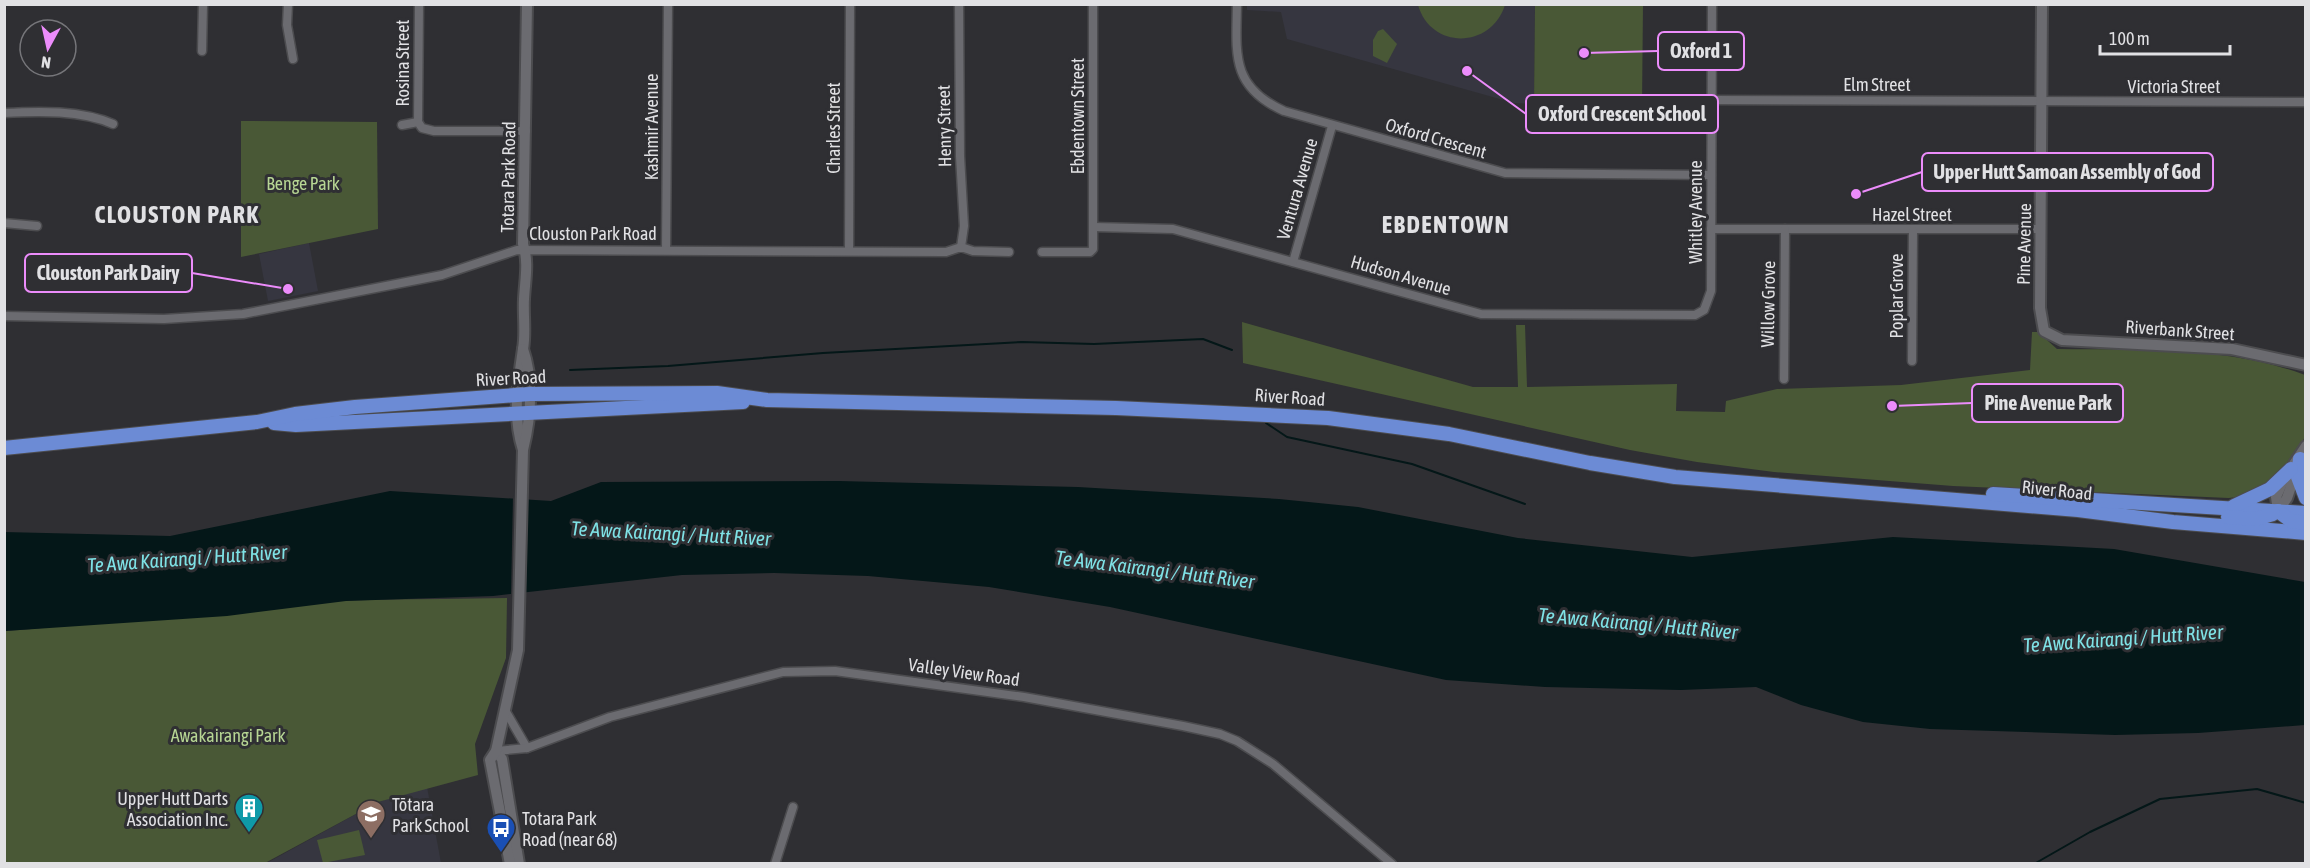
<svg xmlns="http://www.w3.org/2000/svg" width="2310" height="868" font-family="'Asap Condensed',sans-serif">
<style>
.built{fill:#363640}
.green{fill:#495836}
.water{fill:#041718}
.pier{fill:#2f2f33}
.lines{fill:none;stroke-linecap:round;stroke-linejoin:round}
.stream{stroke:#041718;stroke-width:2}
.minor-casing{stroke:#4c4c4f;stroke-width:11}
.tertiary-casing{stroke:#4c4c4f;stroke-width:14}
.trunk-casing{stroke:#4c4c4f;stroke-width:16}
.minor{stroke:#6b6b70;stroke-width:8}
.tertiary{stroke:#6b6b70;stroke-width:10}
.trunk{stroke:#6c8bd5;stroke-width:14}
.labels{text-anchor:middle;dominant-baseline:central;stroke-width:6;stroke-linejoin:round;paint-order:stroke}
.street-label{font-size:18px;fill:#e1e1e4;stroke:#2f2f33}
.park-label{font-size:18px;fill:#b7d694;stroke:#2f2f33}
.poi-label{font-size:18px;fill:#e1e1e4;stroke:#2f2f33;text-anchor:start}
.water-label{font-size:20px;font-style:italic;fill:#7fe2e6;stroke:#2f2f33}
.district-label{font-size:24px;font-weight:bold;letter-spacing:1.5px;fill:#e1e1e4;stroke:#2f2f33}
.leader{fill:none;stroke:#ec8cfb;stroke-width:2}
.callout-dot{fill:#ec8cfb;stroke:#2f2f33;stroke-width:2}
.callout{fill:#2f2f33;stroke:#ec8cfb;stroke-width:2}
.callout-label{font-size:20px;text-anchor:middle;font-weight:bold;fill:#e1e1e4}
</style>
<rect width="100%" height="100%" fill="#2f2f33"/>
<g class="built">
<polygon points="1247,5 1535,5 1534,104 1514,103 1287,39 1281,12 1247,10"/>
<polygon points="309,243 318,291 268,301 259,254"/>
<polygon points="427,787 441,863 265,864 378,802"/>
</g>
<g class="green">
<path d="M1418,5V4L1505,5C1491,49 1431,50 1418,5Z"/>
<polygon points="1535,5 1643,5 1642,104 1534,104"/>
<polygon points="1383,29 1397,44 1387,63 1373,56 1373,40 1378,31"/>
<polygon points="241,121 377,122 378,229 241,257"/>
<path d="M1242,322L1473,387H1518L1516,325H1525L1527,387L1677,384L1676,411L1725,412L1726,401L1777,389L1901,385L2030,370L2032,332H2038L2057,349C2139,350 2228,346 2305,375V437L2284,472L2253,495L2229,498L1953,486L1774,472L1697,462L1630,450L1243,363Z"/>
<path d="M507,598L506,658L475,744L478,775L378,802L265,863L5,864V631C62,628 119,617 176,611C286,599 397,600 507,598Z"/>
<polygon points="359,830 365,855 323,863 317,840"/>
</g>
<polygon class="water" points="839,481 1078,487 1279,499 1358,507 1518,538 1692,557 1893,537 2114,549 2305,582 2305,725 2198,733 2115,735 1930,729 1863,722 1801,705 1756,687 1681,690 1545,687 1446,680 1110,607 989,587 868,576 774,573 682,575 493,596 346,601 227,616 5,631 4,532 170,536 390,491 551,501 601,482"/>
<polygon class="pier" points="513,495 528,496 526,596 511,597"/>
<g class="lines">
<g class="stream">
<polyline points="570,370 668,366 823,353 1022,342 1094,344 1203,339 1232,350"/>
<polyline points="1266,423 1287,437 1412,464 1525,504"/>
<polyline points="2034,864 2090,832 2160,799 2257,789 2306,803"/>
</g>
<g class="minor-casing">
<g id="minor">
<polyline points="288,4 287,25 293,59"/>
<polyline points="959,4 960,156 964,226 961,247"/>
<path d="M1237,4C1236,55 1231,87 1284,111L1505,173L1711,175"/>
<polyline points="202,51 203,4"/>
<polyline points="1712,100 2306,102"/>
<path d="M4,113C39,111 81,110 113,124"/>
<polyline points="418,122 419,4"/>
<polyline points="402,125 418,122 422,128 434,131 526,131"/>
<polyline points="4,223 37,226"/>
<polyline points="1094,227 1173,229 1481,314 1695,315 1704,310 1711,291 1712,4"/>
<polyline points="1711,229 2041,229"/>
<polyline points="666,249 668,4"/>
<polyline points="849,251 850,4"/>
<polyline points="1042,252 1090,252 1093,249 1093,4"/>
<polyline points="1293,262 1332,126"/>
<polyline points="4,316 164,319 243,314 442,275 517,250 946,252 961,247 973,251 1009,252"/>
<polyline points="1912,361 1913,231"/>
<polyline points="1784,379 1785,229"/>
<polyline points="505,710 527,748"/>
<polyline points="496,751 527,748 610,717 783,672 835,671 1024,697 1183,726 1220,734 1237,741 1273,764 1392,864"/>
<polyline points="775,864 793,807"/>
</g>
</g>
<g class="tertiary-casing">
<g id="tertiary">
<polyline points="2042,4 2040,308 2044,331 2062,340 2232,349 2306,365"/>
<path d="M523,450C512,415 518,384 523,349C526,333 523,315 524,299C525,280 529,262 523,244L527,4"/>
<polyline points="2294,464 2306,446"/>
<polyline points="2278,511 2276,497 2284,479"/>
<polyline points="2278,511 2287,498 2297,469"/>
<polyline points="496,751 502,759 519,864"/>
<path d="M510,864L490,760L496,751L518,650L523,450C531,417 534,381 523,349"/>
</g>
</g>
<g class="trunk-casing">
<g id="trunk">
<polyline points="274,423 296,425 743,402"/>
<polyline points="4,448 257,422 295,414 355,407 530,394 717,393 767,400 1116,408 1328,418 1449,434 1590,463 1675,477 2078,510 2173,522 2306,533"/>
<polyline points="2300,459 2298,477 2306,498"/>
<polyline points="1993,494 2306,513"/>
<polyline points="2234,506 2270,489 2291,469"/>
<polyline points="2278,511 2291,521 2306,523"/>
<polyline points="2228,517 2256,519 2273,514"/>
</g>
</g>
<use href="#minor" class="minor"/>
<use href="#tertiary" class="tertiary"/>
<use href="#trunk" class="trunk"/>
</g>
<defs>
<g id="building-pin" transform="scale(1.5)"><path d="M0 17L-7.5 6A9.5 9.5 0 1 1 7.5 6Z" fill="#0f9aa8" stroke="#2f2f33"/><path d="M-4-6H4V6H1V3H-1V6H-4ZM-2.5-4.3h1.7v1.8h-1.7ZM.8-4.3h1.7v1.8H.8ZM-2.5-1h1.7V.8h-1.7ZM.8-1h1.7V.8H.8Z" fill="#fff"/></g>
<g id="school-pin" transform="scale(1.5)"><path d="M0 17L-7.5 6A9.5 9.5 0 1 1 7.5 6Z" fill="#8d6e63" stroke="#2f2f33"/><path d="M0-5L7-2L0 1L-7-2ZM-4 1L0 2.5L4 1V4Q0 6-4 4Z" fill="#fff"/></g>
<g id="bus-pin" transform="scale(1.5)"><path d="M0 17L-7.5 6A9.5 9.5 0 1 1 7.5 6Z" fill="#1a4fb4" stroke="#2f2f33"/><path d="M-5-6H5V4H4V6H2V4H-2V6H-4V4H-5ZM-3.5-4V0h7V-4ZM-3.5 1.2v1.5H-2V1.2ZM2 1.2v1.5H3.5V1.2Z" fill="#fff"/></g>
</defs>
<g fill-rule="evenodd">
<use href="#building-pin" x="249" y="808"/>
<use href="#school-pin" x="371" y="814"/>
<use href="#bus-pin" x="501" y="828"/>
</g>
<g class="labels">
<g class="street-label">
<text transform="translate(402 63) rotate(-90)">Rosina Street</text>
<text x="1877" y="84">Elm Street</text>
<text x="2174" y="86">Victoria Street</text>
<text transform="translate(1077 116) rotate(-90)">Ebdentown Street</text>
<text transform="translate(944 126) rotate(-91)">Henry Street</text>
<text transform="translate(651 127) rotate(-90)">Kashmir Avenue</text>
<text transform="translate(833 128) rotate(-90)">Charles Street</text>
<text transform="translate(1436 138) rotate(16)">Oxford Crescent</text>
<text transform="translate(508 177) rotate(-89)">Totara Park Road</text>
<text transform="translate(1297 189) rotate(-74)">Ventura Avenue</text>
<text transform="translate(1695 212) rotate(-90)">Whitley Avenue</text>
<text x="1912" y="214">Hazel Street</text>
<text x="593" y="233">Clouston Park Road</text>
<text transform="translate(2024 244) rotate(-89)">Pine Avenue</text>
<text transform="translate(1401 275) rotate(16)">Hudson Avenue</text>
<text transform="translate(1896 296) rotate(-90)">Poplar Grove</text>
<text transform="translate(1768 304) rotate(-89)">Willow Grove</text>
<text transform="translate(2180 330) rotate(4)">Riverbank Street</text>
<text transform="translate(511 378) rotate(-3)">River Road</text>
<text transform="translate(1290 397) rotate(4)">River Road</text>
<text transform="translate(2057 490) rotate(6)">River Road</text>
<text transform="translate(964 672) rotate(8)">Valley View Road</text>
</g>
<g class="park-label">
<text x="303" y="183">Benge Park</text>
<text x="228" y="735">Awakairangi Park</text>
</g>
<g class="poi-label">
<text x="228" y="798" text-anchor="end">Upper Hutt Darts<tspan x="228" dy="21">Association Inc.</tspan></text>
<text x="392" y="804">Tōtara<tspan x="392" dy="21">Park School</tspan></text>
<text x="522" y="818">Totara Park<tspan x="522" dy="21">Road (near 68)</tspan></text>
</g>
<g class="water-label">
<text transform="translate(671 533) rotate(3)">Te Awa Kairangi / Hutt River</text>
<text transform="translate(187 558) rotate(-4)">Te Awa Kairangi / Hutt River</text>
<text transform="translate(1155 569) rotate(7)">Te Awa Kairangi / Hutt River</text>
<text transform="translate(1638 623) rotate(5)">Te Awa Kairangi / Hutt River</text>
<text transform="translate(2123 638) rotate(-4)">Te Awa Kairangi / Hutt River</text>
</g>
<g class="district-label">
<text x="177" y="214">CLOUSTON PARK</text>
<text x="1446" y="224">EBDENTOWN</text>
</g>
</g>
<path class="leader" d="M1584 53L1658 51M1467 71L1526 114M1856 194L1922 172M288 289L192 273M1892 406L1972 403"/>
<g class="callout-dot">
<circle cx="1584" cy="53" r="6"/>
<circle cx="1467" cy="71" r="6"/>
<circle cx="1856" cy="194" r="6"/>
<circle cx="288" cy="289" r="6"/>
<circle cx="1892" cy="406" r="6"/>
</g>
<g class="callout">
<rect x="1658" y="32" width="86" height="38" rx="6"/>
<rect x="1526" y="95" width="192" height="38" rx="6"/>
<rect x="1922" y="153" width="291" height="38" rx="6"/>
<rect x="25" y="254" width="167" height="38" rx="6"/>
<rect x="1972" y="384" width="151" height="38" rx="6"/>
</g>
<g class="callout-label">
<text x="1701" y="58">Oxford 1</text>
<text x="1622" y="121">Oxford Crescent School</text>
<text x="2067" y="179">Upper Hutt Samoan Assembly of God</text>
<text x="108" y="280">Clouston Park Dairy</text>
<text x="2048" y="410">Pine Avenue Park</text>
</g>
<rect width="2310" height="868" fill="none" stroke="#e1e1e4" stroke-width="12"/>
<g transform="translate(48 48) rotate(188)"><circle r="28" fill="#2f2f33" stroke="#76767a" stroke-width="1.5"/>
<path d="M0-4.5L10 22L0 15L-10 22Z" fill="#ec8cfb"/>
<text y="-9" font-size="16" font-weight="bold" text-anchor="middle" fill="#e1e1e4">N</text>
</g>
<path d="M2100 45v9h130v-9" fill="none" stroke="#e1e1e4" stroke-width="3"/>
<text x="2109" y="45" font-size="18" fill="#e1e1e4" stroke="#2f2f33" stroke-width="4.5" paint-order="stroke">100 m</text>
</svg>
